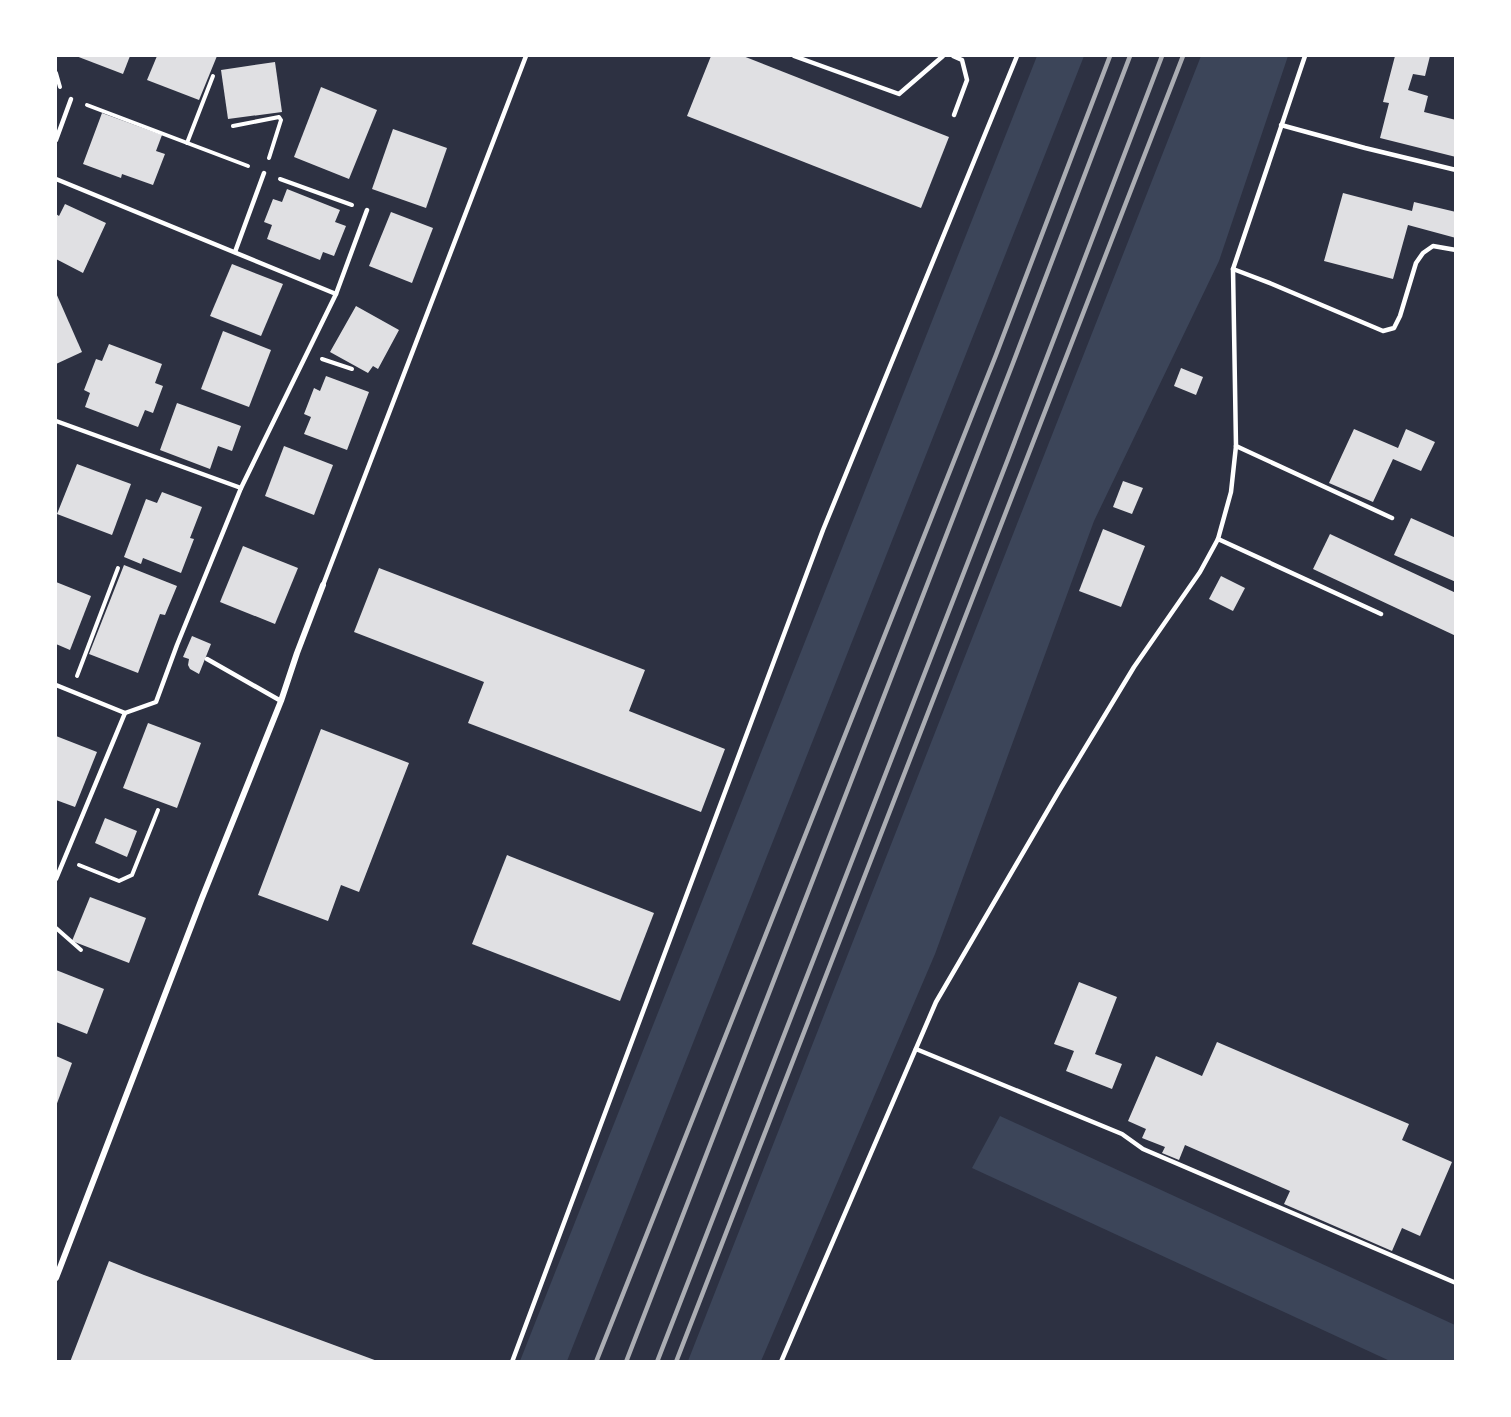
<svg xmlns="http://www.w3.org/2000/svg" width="1511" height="1417" font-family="Inter,sans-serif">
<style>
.green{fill:#3c4559}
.building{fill:#e0e0e3}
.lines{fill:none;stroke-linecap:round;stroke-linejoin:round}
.path{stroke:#fff;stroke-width:4}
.service{stroke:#fff;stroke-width:4.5}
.minor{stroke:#fff;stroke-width:6}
.rail{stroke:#abadb3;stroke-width:4.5}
</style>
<rect width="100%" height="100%" fill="#2d3142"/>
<g class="green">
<polygon points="1037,56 1084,56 567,1361 520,1361"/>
<polygon points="1201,56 1288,56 1219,261 1094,521 935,954 761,1361 688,1361"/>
<polygon points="1000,1116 1455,1325 1455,1361 1390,1361 972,1168"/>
</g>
<g class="building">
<polygon points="76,56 130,56 123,74"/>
<polygon points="157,56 217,56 199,100 147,80"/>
<polygon points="711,56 743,56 949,137 921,208 687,116"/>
<polygon points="1395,56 1430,56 1425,76 1413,74 1408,90 1428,96 1424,112 1456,120 1456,157 1380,138 1389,103 1383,102"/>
<polygon points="275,62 282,112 228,119 221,70"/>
<polygon points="321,87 377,110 349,179 294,157"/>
<polygon points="102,113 162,135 156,151 165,154 153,185 122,174 121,178 83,164"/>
<polygon points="393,129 447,148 426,208 372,189"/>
<polygon points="287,189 340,210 335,222 346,226 334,256 323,252 320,260 267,239 272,225 264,222 273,199 282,202"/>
<polygon points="1343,193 1412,211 1414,202 1456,212 1456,238 1408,225 1393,279 1324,261"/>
<polygon points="65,204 106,223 83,273 56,259 56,214 59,216"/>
<polygon points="391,212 433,228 412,283 369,266"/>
<polygon points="232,264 283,284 261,336 210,316"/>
<polygon points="56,293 82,352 56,364"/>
<polygon points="356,306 399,330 378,369 373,366 368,373 330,352"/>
<polygon points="223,331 271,350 249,407 201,389"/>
<polygon points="109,344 162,364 155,383 163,386 153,413 145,410 138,427 85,407 90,393 84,390 96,359 102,361"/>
<polygon points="1181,368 1203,377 1196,395 1174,386"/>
<polygon points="326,376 369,392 347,450 304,434 311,417 304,414 314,388 320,391"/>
<polygon points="177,403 241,426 232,451 218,446 210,469 160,450"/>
<polygon points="1354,429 1398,448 1406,429 1435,442 1421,471 1393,459 1373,502 1329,483"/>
<polygon points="284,446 333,465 314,515 265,496"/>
<polygon points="77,464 131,484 112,535 57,514"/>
<polygon points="1123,481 1143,488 1132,514 1113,507"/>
<polygon points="162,492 202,507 190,538 194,539 181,573 143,558 141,564 124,557 146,499 157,503"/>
<polygon points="1411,518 1456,538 1456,582 1394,555"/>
<polygon points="1103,529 1145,546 1121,607 1079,591"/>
<polygon points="1330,534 1456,593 1456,636 1313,569"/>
<polygon points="243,546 298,568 275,624 220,602"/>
<polygon points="124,565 177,586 165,615 160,614 138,673 89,654"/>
<polygon points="379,568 645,670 629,711 725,749 701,812 468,723 484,682 354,632"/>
<polygon points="1221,576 1245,588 1233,611 1209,599"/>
<polygon points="56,582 91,596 70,650 56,644"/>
<polygon points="192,636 211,644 199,674 190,669 188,665 189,659 183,657"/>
<polygon points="148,723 201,743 177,808 123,788"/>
<polygon points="321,729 409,763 359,892 341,885 328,921 258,895"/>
<polygon points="56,736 97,752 75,807 56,800"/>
<polygon points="105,818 137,831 127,857 95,843"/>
<polygon points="507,855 654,913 620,1001 472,944"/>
<polygon points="90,897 146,918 129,963 72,941"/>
<polygon points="56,970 104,989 87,1034 56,1022"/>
<polygon points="1079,982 1117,997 1095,1054 1122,1064 1112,1089 1066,1071 1074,1051 1054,1044"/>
<polygon points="1217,1042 1409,1124 1402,1140 1452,1162 1420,1236 1402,1228 1392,1251 1284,1204 1290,1191 1185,1145 1179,1160 1162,1153 1165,1147 1142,1138 1146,1129 1128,1121 1156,1056 1202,1076"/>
<polygon points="56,1056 72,1063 56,1106"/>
<polygon points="109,1261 144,1275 380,1362 70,1362"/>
</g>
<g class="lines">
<g class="path">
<polyline points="56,73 60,87"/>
<polyline points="87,105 248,166"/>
<polyline points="233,126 279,117 281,120 269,158"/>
<polyline points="187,143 213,76"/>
<polyline points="280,179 352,205"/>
<polyline points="322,359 352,369"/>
<polyline points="77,676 118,568"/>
<polyline points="79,865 119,881 132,875 158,810"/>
<polyline points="56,928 81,950"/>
</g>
<g class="service">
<polyline points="794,56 899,94 943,56"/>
<polyline points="953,56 962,60 967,80 954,115"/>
<polyline points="1281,125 1365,148 1456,170"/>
<polyline points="56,140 71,99"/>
<polyline points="56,179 336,294"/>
<polyline points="235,252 264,173"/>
<polyline points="1233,269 1272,284 1383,331 1394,328 1400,316 1416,263 1423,253 1433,246 1456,250"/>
<polyline points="56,421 241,488"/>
<polyline points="1236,446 1392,518"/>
<polyline points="1218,539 1381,614"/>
<polyline points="323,585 526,56"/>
<polyline points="207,659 281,701"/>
<polyline points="56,685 125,713"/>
<polyline points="56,879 125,713 156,702 177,645 241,488 336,294 367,210"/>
<polyline points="916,1049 1122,1134 1143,1149 1456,1283"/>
<polyline points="512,1362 823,530 1017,56"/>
<polyline points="781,1362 936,1002 1059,791 1134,667 1200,572 1218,539 1231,492 1236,446 1233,269 1305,56"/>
</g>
<polyline class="minor" points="56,1278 202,898 281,701 297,653 323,585"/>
<g class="rail">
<polyline points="596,1362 996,355 1110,56"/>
<polyline points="626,1362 1013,363 1130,56"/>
<polyline points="657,1362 1008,459 1162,56"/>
<polyline points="676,1362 1183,56"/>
</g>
</g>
<rect width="1511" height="1417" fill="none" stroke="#ffffff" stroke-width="114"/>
</svg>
